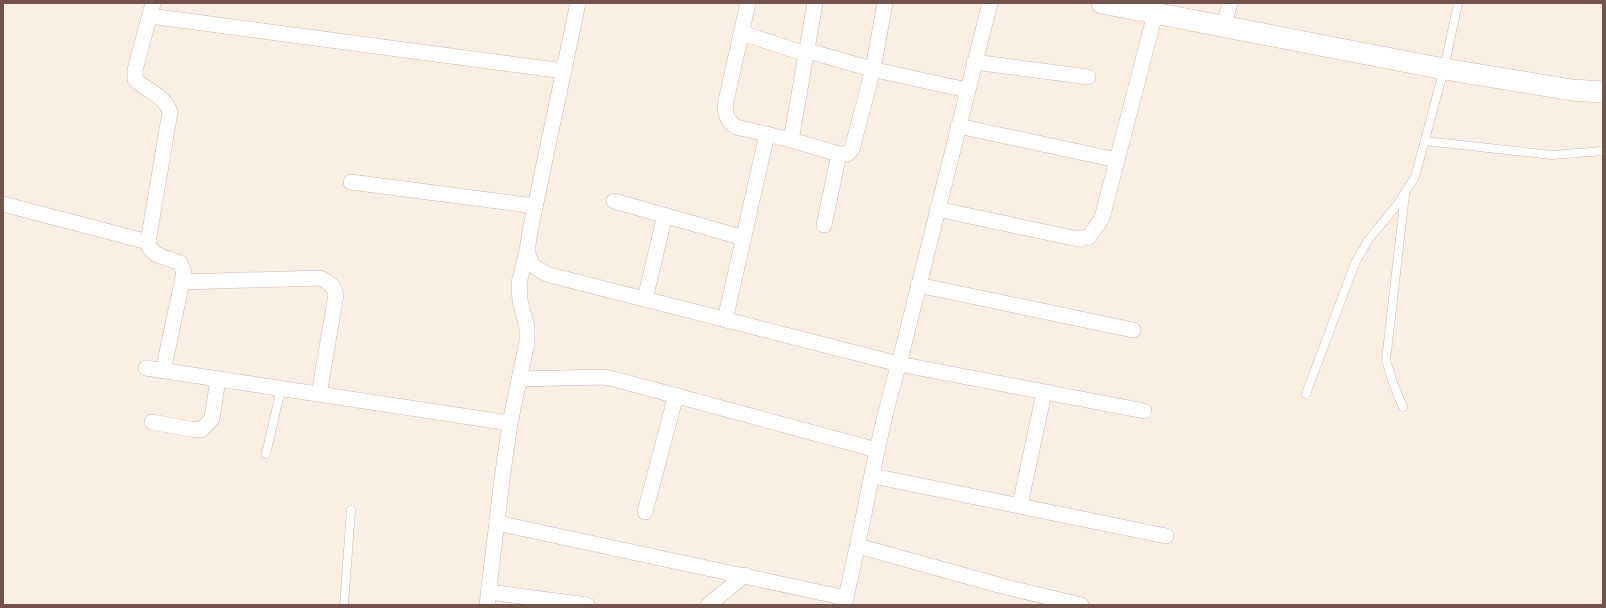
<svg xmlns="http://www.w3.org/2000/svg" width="1606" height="608" font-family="'DM Sans',sans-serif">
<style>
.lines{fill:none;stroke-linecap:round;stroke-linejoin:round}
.lane-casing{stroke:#ceb6ad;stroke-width:9}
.street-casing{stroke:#ceb6ad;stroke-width:16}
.secondary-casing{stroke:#d1b5aa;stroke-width:22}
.lane{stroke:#fff;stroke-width:8}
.street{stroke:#fff;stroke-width:15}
.secondary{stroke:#fff;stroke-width:21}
</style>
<rect width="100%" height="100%" fill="#fbeee3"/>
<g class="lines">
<g class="lane-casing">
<g id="lane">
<polyline points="1425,141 1552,155 1603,151"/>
<polyline points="1306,394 1355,263 1369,239 1397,205 1415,177 1444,69 1458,3"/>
<polyline points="1403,407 1393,383 1386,360 1405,195"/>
<polyline points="266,454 281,389"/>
<polyline points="344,605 351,510"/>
</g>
</g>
<g class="street-casing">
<g id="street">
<path d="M153,3L135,70V79C147,92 164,94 170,112L148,242C151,258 168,257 180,263L184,273L163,371"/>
<polyline points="578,3 530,231 527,251 532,265 546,274 899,364 1144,411"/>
<path d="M748,3L726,101C724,112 726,120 736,127L791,140L839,154H847L852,149L873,69L885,3"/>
<polyline points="150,16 564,71"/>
<polyline points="1223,28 1230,3"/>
<polyline points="741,35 748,35 806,54 812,52 871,69 967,90"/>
<polyline points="974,62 1088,77"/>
<polyline points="958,126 1117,160"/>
<polyline points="791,140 815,3"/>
<polyline points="351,182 535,206"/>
<polyline points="614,201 744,238"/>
<polyline points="3,204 148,242"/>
<polyline points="937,209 1078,239 1089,237 1102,218 1155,14"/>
<polyline points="824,225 839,154"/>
<path d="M182,282L320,278C329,282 334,286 336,295L319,394"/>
<polyline points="918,285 1133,330"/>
<polyline points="645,299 665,215"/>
<polyline points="725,320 767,134"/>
<polyline points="146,368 510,423"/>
<polyline points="519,379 604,377 618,380 877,450"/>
<polyline points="152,422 190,429 201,430 212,419 218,379"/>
<polyline points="873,476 1166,536"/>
<polyline points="1020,505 1044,393"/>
<polyline points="645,512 676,395"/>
<polyline points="497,523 846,598"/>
<polyline points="858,546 1006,587 1081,605"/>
<polyline points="489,592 587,605"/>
<polyline points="487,605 502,479 510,423 527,342 527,327 520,301 519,283 527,251"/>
<polyline points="708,605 745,575"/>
<path d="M844,605C864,525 875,443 899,364L990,3"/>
</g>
</g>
<g class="secondary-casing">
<polyline id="secondary" points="1102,3 1444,69 1572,90 1603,92"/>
</g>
<use href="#lane" class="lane"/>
<use href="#street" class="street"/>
<use href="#secondary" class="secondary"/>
</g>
<rect width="1606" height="608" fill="none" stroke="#72524a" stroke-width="8"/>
</svg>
